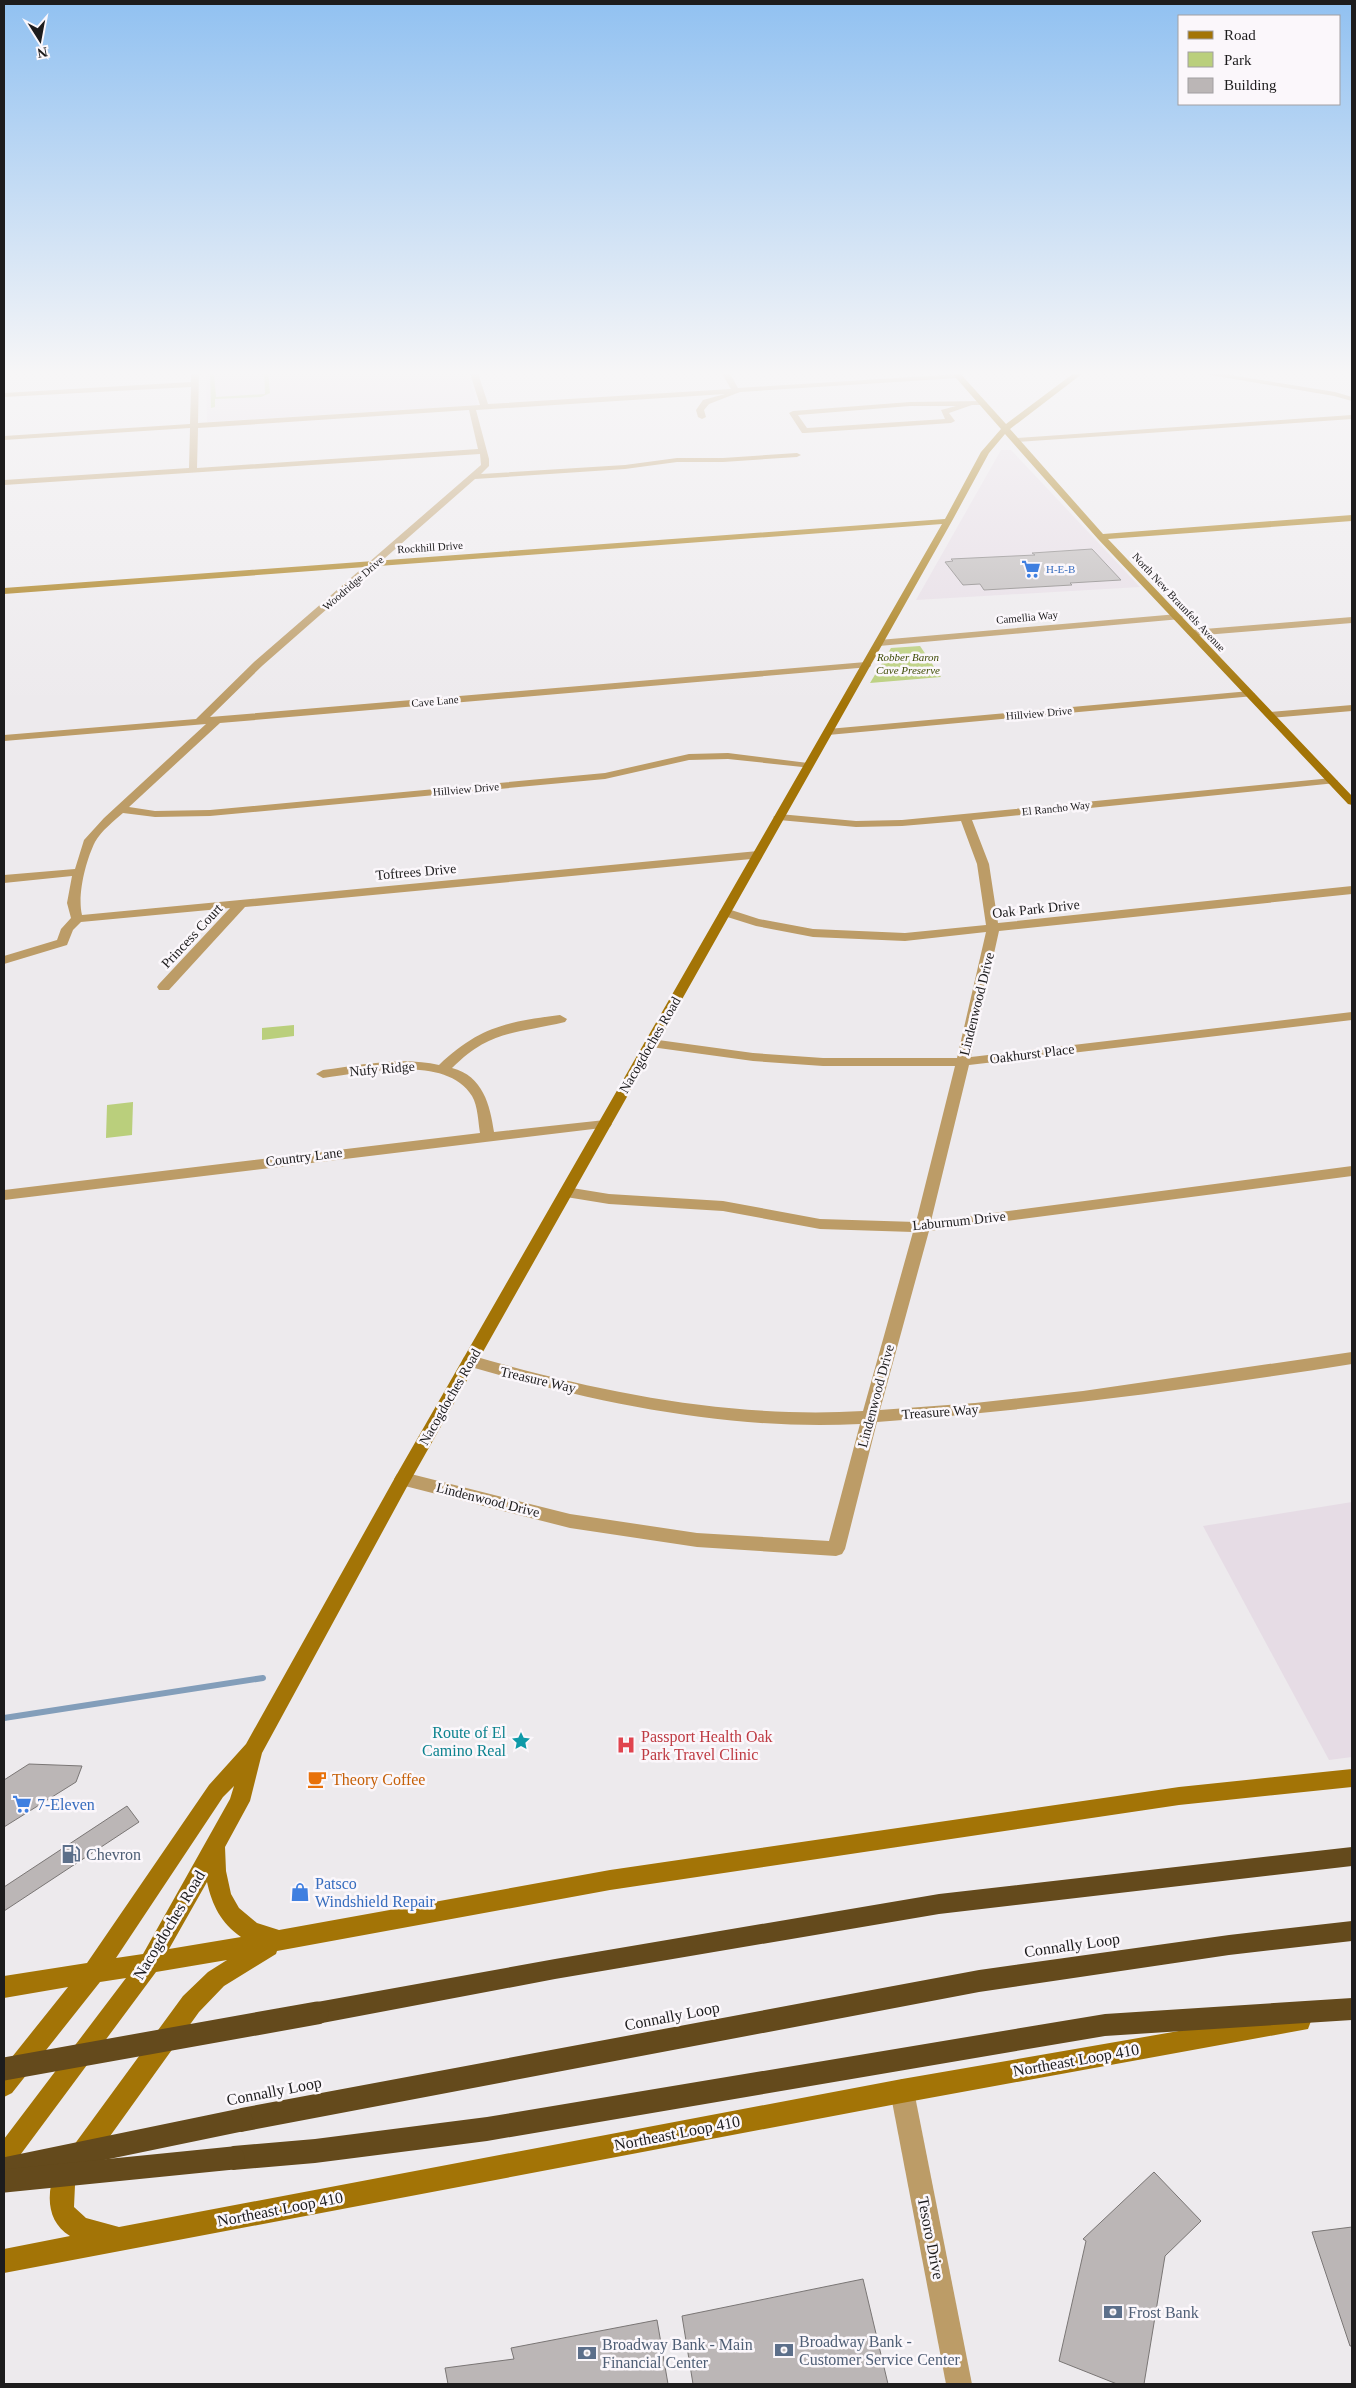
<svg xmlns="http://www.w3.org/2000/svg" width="1356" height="2388" font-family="Georgia,serif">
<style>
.built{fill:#e6dce5}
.green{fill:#bacf7c}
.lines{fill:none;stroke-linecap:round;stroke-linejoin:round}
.stream{stroke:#839eba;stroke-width:6}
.building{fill:#bbb6b6;stroke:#7a7675}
.street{fill:#bc9c67;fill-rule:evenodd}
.secondary{fill:#a37406;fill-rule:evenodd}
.highway{fill:#644a1c;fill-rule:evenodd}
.highway-bridge{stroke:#644a1c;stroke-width:23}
.labels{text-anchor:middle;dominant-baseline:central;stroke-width:5;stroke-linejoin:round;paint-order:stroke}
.far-street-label{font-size:11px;fill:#1d1c1d;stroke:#fbf7fb}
.far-shop-label{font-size:11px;fill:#366cbe;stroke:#fbf7fb;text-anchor:start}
.far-park-label{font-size:11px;font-style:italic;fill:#3e4b05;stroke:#fbf7fb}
.street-label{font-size:14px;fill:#1d1c1d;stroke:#fbf7fb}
.near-culture-label{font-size:16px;fill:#0d838f;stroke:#fbf7fb;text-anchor:end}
.near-health-label{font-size:16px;fill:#be3a42;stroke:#fbf7fb;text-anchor:start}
.near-food-label{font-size:16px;fill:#c56008;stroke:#fbf7fb;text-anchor:start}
.near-shop-label{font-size:16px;fill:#366cbe;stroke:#fbf7fb;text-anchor:start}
.near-service-label{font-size:16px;fill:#4e5e75;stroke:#fbf7fb;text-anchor:start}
.near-street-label{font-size:16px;fill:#1d1c1d;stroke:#fbf7fb}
</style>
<rect width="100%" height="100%" fill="#edeaed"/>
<g class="built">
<polygon points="206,370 466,370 478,405 207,422"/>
<polygon points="1001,450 1011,450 1140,587 916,600"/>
<polygon points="1352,1502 1352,1757 1329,1760 1203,1526"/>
</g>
<g class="green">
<polygon points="210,370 226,370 214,373 216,397 265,394 264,370 268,370 270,393 261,397 215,399 215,407 211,408"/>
<polygon points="920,646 941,677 870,683 891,648"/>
<polygon points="294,1025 294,1036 262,1040 262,1028"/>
<polygon points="133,1102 132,1135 106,1138 107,1105"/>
</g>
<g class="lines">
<polyline class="stream" points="4,1718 263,1678"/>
</g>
<g class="building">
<polygon points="1092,549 1121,580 1070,583 1072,585 984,590 980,584 963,585 945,562 953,561 951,559 1035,555 1032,553"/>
<polygon points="29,1764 82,1766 76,1782 4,1827 4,1780"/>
<polygon points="127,1806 139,1822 4,1911 4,1887"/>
<polygon points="1154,2172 1201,2221 1165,2256 1144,2384 1117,2384 1059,2361 1086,2241 1083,2239"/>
<polygon points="1352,2227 1352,2346 1350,2346 1312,2232"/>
<polygon points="863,2279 888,2384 693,2384 682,2316"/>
<polygon points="657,2320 668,2384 448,2384 445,2368 514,2359 511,2348"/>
</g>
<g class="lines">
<g class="street">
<path d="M191,370H199L198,423L480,405L469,370H477L488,404L731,389L720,370H728L738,388L959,374L963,376L959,378L740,392L709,404L704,410L706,417L702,419L698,417L696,410L703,400L725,394L476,410L489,459V466L481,474L625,465L677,458H723L797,453L801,455L797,457L723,462H677L625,469L475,479L262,666L210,717L866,662L871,665L870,667L220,723L129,807L155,811L210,810L605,773L689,754L728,753L808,763L812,764V768L728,759L689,760L605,779L210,816L155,817L123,813C114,821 101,831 95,842C86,860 77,895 82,915L758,851L762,852V858L245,907L169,990H159L157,987L159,984L230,908L81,922L73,930L67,945L4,964V956L57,940L61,929L71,918L67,903L72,876L4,883V875L75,869L84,840L104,818L206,724L4,741V735L196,719L254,662L481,465L480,454L4,485V480L189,468L190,428L4,440V436L190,424L191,387L4,397V393L191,382ZM469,410L478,449L197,468L198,428Z"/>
<polygon points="1181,370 1200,370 1335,392 1352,397 1352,401 1334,396"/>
<path d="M983,401L987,403L986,405H972L949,413L955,421L951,423L805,433H802L789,413L793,411L910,402ZM910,406H956L941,410L945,419L807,428L798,415Z"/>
<polygon points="1352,415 1352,419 1017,442 1013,440 1017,438"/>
<polygon points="1178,614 1183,617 1181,619 879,646 874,643 879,640"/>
<polygon points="1352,617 1352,623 1192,636 1187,633 1192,630"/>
<polygon points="1250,691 1255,694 1254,696 828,735 823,732 828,729"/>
<polygon points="1352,705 1352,711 1270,718 1265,715 1270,712"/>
<path d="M1332,778L1338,781L1336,783L972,820L989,864L998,923L1352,886V894L999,931L971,1057L1352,1012V1020L969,1065L931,1221L1352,1166V1176L929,1231L880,1410L975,1403L1083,1391L1352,1352V1364C1194,1389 1037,1410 877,1422L845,1549L842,1554L836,1556L697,1547L570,1528L397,1484L394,1479L397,1474L403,1472L570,1514L697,1533L829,1541L860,1424C727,1431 591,1402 464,1365L462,1361L464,1357L470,1355C596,1392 731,1419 863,1411L913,1232L820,1229L723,1211L609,1204L566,1197L559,1192L566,1187L609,1194L723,1201L820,1219L916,1222L955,1066H823L753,1061L651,1047L644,1043L651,1039L753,1053L823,1058H957L986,932L905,941L813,937L756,926L721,915L719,912L725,908L759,919L813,929L905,933L986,925L977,864L961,821L902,826L856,827L779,820L773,817L779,814L856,821L902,820Z"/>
<path d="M560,1015L567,1019L565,1022C516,1034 491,1029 452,1068C483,1076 490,1105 494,1132L605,1120L612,1124L610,1127L4,1200V1190L480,1133C478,1122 478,1106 472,1096C446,1054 364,1073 323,1078L316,1074L323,1070C361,1065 402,1056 439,1065C479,1027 506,1022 560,1015Z"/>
<polygon points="902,2079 910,2083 914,2091 972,2384 946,2384 890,2091 894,2083"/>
</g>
<path class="secondary" d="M949,370H957L1006,424L1078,370H1087L1010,429L1103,534L1352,515V521L1108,539L1352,796V805L1348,804L1098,539L1005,434L989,453L952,521L409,1483L262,1753L250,1801L225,1847L226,1871L231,1894L239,1908L257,1923L279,1930L610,1870L1179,1787L1352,1769V1787L1179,1805L610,1890L277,1951L276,1954L224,1986L199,2012L75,2185L74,2207L86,2218L119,2227L902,2079L1300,2010L1308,2013L1311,2021L1308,2029L902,2103L4,2273V2249L70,2236C47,2222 46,2195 55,2171L183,1996L208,1972L227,1960L156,1972L12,2166L4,2170V2139L126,1978L100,1982L12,2093L4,2097V2067L68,1987L4,1998V1976L87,1963L209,1785L246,1744L397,1474L942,524L4,594V588L945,519L981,452L1001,429ZM234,1786L230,1799L143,1954L116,1958L223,1797ZM207,1882C212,1905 221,1923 241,1937L169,1949Z"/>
<g class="highway">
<polygon points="1352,1847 1352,1866 939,1914 555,1979 317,2024 309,2021 306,2013 309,2005 317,2002 555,1959 939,1894"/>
<polygon points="1352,1921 1352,1941 1229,1955 979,1992 241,2132 233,2128 229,2120 233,2112 241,2108 979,1970 1229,1935"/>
<polygon points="1352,1998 1352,2020 1105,2036 487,2141 315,2163 233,2170 225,2166 221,2158 225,2150 233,2146 315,2139 487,2117 1105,2014"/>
</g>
<g class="highway-bridge">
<polyline points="4,2069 317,2013"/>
<polyline points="4,2169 241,2120"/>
<polyline points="4,2181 233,2158"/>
</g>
</g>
<linearGradient id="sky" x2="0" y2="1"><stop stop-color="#91c1f1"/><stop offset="0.53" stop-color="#f7f6f7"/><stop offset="1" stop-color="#f7f6f7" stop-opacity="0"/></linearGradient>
<rect width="1356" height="704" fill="url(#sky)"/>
<defs>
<g id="supermarket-bare" transform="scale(1.5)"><path d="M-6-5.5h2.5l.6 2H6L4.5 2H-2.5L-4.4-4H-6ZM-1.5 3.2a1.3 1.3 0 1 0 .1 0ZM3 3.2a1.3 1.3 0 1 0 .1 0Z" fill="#3f7fe0" stroke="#fbf7fb" stroke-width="2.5" paint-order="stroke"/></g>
<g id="sight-bare" transform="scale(1.5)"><path d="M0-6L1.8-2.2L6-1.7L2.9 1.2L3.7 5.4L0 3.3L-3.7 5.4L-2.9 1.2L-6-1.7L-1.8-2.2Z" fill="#0f9aa8" stroke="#fbf7fb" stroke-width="2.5" paint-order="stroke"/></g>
<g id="hospital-bare" transform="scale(1.5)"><path d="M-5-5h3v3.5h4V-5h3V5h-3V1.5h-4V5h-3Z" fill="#e0444e" stroke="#fbf7fb" stroke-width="2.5" paint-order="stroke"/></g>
<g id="cafe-bare" transform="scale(1.5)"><path d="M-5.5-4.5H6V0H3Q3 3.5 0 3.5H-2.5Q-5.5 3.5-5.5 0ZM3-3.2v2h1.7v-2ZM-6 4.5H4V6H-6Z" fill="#e8710a" stroke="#fbf7fb" stroke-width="2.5" paint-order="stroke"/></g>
<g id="fuel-bare" transform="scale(1.5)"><path d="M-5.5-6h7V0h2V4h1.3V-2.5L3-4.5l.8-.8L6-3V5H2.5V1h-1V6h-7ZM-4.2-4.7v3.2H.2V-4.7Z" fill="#5c6f8a" stroke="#fbf7fb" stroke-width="2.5" paint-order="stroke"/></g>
<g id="shop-bare" transform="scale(1.5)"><path d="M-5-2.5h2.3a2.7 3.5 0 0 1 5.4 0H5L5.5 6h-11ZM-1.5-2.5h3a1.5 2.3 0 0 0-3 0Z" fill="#3f7fe0" stroke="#fbf7fb" stroke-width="2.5" paint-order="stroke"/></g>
<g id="bank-bare" transform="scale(1.5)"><path d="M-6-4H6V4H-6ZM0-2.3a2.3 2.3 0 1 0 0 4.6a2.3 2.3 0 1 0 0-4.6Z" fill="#5c6f8a" stroke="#fbf7fb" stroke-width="2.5" paint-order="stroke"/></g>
</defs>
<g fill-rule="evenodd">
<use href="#supermarket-bare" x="1031" y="569"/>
<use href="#sight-bare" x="521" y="1741"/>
<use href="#hospital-bare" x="626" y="1745"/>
<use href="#cafe-bare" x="317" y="1779"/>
<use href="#supermarket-bare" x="22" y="1804"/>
<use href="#fuel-bare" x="71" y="1854"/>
<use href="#shop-bare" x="300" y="1892"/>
<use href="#bank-bare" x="1113" y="2312"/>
<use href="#bank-bare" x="784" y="2350"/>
<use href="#bank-bare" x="587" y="2353"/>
</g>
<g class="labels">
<g class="far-street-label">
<text transform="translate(430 547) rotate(-4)">Rockhill Drive</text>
<text transform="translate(353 583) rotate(-41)">Woodridge Drive</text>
<text transform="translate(1179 602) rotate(47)">North New Braunfels Avenue</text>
<text transform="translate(1027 617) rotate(-5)">Camellia Way</text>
<text transform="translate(435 701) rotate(-5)">Cave Lane</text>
<text transform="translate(1039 713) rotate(-5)">Hillview Drive</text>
<text transform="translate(466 789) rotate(-5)">Hillview Drive</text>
<text transform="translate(1056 808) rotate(-6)">El Rancho Way</text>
</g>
<g class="far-shop-label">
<text x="1046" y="569">H-E-B</text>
</g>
<g class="far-park-label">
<text x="908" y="657">Robber Baron<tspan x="908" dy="13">Cave Preserve</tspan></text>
</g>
<g class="street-label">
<text transform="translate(416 872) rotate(-5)">Toftrees Drive</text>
<text transform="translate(1036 909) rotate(-6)">Oak Park Drive</text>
<text transform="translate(192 936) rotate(-47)">Princess Court</text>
<text transform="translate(977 1004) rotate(-76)">Lindenwood Drive</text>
<text transform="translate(650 1045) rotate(-60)">Nacogdoches Road</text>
<text transform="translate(1032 1054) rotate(-7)">Oakhurst Place</text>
<text transform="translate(382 1069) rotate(-5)">Nufy Ridge</text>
<text transform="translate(304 1157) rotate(-7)">Country Lane</text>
<text transform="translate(959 1221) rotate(-6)">Laburnum Drive</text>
<text transform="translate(538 1380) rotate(13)">Treasure Way</text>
<text transform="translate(876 1396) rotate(-75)">Lindenwood Drive</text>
<text transform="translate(450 1397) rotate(-60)">Nacogdoches Road</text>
<text transform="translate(940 1412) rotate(-4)">Treasure Way</text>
<text transform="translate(488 1500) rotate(14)">Lindenwood Drive</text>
</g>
<g class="near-culture-label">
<text x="506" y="1732">Route of El<tspan x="506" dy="18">Camino Real</tspan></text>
</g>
<g class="near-health-label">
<text x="641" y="1736">Passport Health Oak<tspan x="641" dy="18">Park Travel Clinic</tspan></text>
</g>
<g class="near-food-label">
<text x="332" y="1779">Theory Coffee</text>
</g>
<g class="near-shop-label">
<text x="37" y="1804">7-Eleven</text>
<text x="315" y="1883">Patsco<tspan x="315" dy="18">Windshield Repair</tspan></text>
</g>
<g class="near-service-label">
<text x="86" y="1854">Chevron</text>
<text x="1128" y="2312">Frost Bank</text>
<text x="799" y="2341">Broadway Bank -<tspan x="799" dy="18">Customer Service Center</tspan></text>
<text x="602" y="2344">Broadway Bank - Main<tspan x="602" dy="18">Financial Center</tspan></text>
</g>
<g class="near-street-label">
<text transform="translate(169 1925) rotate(-59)">Nacogdoches Road</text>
<text transform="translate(1072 1945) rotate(-8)">Connally Loop</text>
<text transform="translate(672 2016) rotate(-11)">Connally Loop</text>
<text transform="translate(1076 2060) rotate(-10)">Northeast Loop 410</text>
<text transform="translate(274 2091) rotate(-11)">Connally Loop</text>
<text transform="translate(677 2133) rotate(-11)">Northeast Loop 410</text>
<text transform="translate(280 2209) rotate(-11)">Northeast Loop 410</text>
<text transform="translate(931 2238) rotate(79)">Tesoro Drive</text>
</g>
</g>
<rect width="1356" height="2388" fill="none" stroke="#1d1c1d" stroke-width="10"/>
<rect x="1178" y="15" width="162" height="90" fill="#fbf7fb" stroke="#a29fa2"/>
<rect x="1188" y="31" width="25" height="8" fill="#a37406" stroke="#a29fa2"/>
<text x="1224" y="40" font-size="15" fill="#1d1c1d">Road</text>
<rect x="1188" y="52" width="25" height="15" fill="#bacf7c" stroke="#a29fa2"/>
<text x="1224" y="65" font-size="15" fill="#1d1c1d">Park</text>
<rect x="1188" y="78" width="25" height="15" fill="#bbb6b6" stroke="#a29fa2"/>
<text x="1224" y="90" font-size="15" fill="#1d1c1d">Building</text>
<g transform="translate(40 40) rotate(169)" stroke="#fbf7fb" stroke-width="4" paint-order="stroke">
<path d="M0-4L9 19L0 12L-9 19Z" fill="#1d1c1d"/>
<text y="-8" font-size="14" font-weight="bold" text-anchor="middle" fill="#1d1c1d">N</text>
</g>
</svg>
